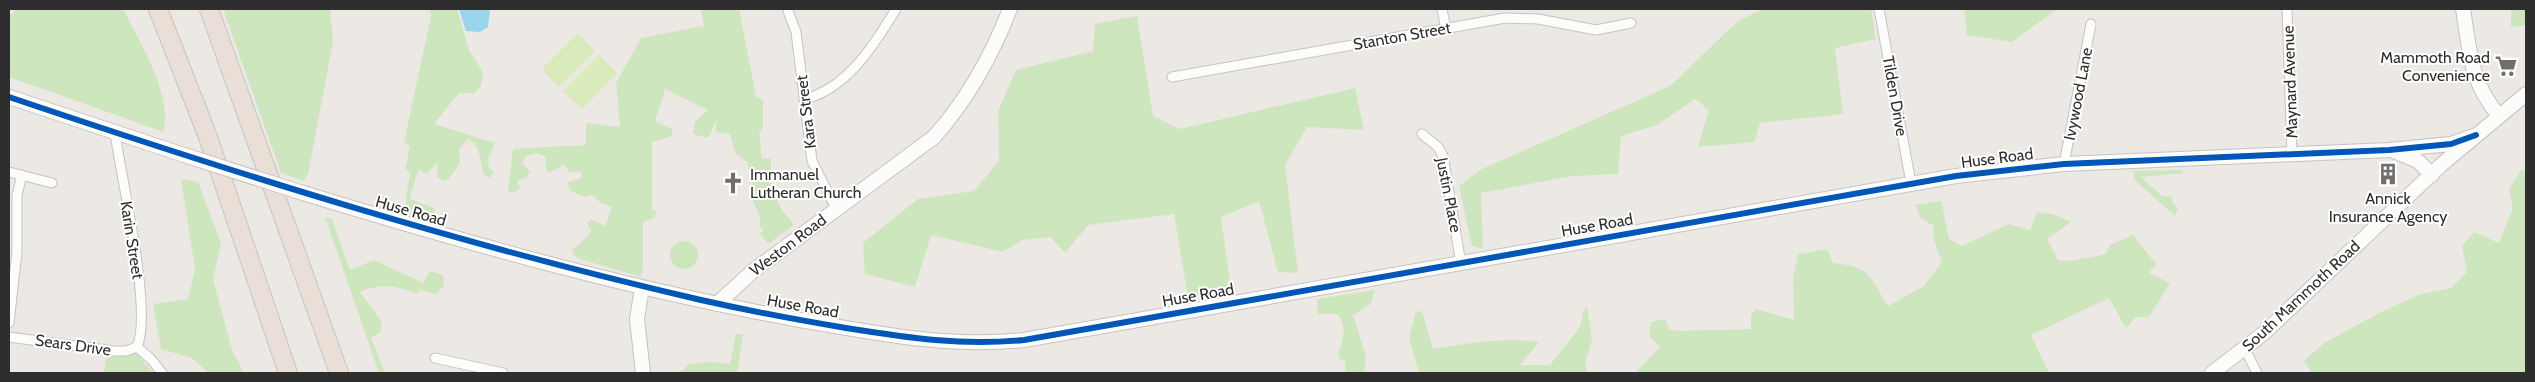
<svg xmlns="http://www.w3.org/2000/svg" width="2535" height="382" font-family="Cabin,sans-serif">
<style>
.green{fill:#cee6be}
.pitch{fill:#d9eabb}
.water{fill:#99d6ec}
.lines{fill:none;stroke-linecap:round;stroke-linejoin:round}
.street-casing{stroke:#c5c4c5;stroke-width:11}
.secondary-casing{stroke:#c5c4c5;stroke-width:16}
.highway-casing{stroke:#c6c5c4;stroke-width:20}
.street{stroke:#fcfcfb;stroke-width:9}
.secondary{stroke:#fcfcfb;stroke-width:14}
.highway{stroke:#eadfd6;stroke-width:18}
.secondary-bridge-casing{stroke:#c5c4c5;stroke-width:16;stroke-linecap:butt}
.secondary-bridge{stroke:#fcfcfb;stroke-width:14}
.cycleway-casing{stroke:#fff;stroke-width:9}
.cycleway{stroke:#0057b8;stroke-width:6}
.labels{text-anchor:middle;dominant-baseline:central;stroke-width:4;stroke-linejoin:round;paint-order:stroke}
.street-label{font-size:16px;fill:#2e2e2e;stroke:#fff}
.poi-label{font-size:16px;fill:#2e2e2e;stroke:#fff;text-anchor:end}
</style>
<rect width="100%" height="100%" fill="#ece8e4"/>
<g class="green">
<path d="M15,9H123C140,43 172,93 164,132L9,77V13L13,15Z"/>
<polygon points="223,9 330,9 333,42 308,174 304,181 281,173"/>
<path d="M430,9H457L469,50L483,72L481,86L474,93H459L434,124L495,143L488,159L489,168L494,172L490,178L484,175C481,163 480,144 468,139L459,149L460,163L448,180L444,181L437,177L438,165L436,163L428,173H424L419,169L410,196L412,200L434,208L435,215L431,220L404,212L410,172L405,169L410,147L404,142L431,16Z"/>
<path d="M701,9H739L756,96L763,100V128L759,134L762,158L771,159V188L782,210L794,225L768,244L760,234L763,231L759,224L761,220L752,198L754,191L747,162L735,153L730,134L715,132L717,119L708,138L693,134L695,122L708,110L665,89L655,121L672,129V136L652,142V210H657L654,218L643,222V265L641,277L580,259L574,255L572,250C578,244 588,238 591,231L587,223L591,219L605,226L612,207L601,203L592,195L584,197L569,190L568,182L582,178L581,171L570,172L564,165L555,170L547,172L545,156L536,153L526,156L522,163L530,172L527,177L517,181L520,187L516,192H508L513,149L586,145V123L620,127L616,83L641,38L704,26Z"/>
<polygon points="1764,9 1871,9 1876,39 1835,48 1843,114 1760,123 1754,142 1698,147 1709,110 1695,99 1657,125 1621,136 1618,174 1573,176 1481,193 1483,249 1472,246 1459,186 1482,169 1670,86 1738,21"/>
<polygon points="1964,9 2057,9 2012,42 1967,35"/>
<polygon points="2511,9 2526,9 2526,25 2511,27"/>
<polygon points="1137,16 1153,116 1180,129 1355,88 1364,130 1307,127 1285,165 1298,273 1278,272 1259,201 1221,217 1232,295 1188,297 1174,214 1088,225 1065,253 1050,237 1023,240 1003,252 931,235 915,287 865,274 863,243 918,199 974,191 999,161 998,111 1016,70 1093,51 1095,24"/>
<polygon points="2522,169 2526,174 2526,373 2312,373 2304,361 2324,343 2383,311 2421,294 2451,288 2467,272 2462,246 2474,232 2499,243 2513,208 2509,189"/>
<polygon points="2182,170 2183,173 2141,177 2162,196 2173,197 2172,202 2178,209 2175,216 2134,179 2134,171"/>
<polygon points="181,179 198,182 221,243 213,279 232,350 244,373 209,373 192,358 161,349 153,304 188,299 195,269"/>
<path d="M1941,201L1949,239L1962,246L2009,224L2030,230L2037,212L2053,214L2071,222L2047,239L2058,260L2072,261L2106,254L2110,245L2133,235L2156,264L2149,273L2170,283L2149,317H2136L2126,328L2109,298L2031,335L2049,373H1635L1660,347L1649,336L1651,322L1666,319L1669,330L1680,331L1751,329V315L1756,309L1794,320L1793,278L1798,254L1827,249L1833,263C1872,267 1868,275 1888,306L1924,286L1942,262L1934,240L1933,225L1921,219L1915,205Z"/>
<path d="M325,217L332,219L350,270L374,260L423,283L430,271L443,275L444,286L436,294L421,290L416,294C397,285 379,283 360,292L381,321V332L371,338L385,373H379Z"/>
<circle cx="684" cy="255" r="14"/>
<path d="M1375,290L1371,304L1353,315L1366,356L1364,373H1346L1345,361L1340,360L1338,352C1345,339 1346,327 1338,314H1318L1317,299Z"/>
<path d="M1587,307L1592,339L1585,364L1588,373H1419L1409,338L1416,311L1422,312L1433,349C1469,343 1502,337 1539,342L1520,365H1550L1580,327L1583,312Z"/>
<polygon points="736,334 743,334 737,373 669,373 682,371 689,364 710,362 730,364"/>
<polygon points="136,353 153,373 104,373 106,358"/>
</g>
<g class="pitch">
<polygon points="578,33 595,51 559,87 542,69"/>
<polygon points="599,55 617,73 582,109 563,91"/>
</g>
<polygon class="water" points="459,9 490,9 488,27 480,32 466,31"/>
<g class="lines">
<g class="street-casing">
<g id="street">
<polyline points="1442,9 1446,29"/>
<polyline points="1879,9 1911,183"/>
<polyline points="2287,9 2292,155"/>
<polyline points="788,11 796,32 812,161 836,208"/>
<polyline points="1172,77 1505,18 1538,19 1596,30 1631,23"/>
<path d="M804,99C846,90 875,44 896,9"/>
<path d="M115,133C121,178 153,311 137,347"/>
<polyline points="1422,134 1438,147 1443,156 1461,264"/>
<polyline points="2064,164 2091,24"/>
<polyline points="9,172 52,183"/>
<polyline points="9,323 17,252 17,195 22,175"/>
<polyline points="9,337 114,351 126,351 137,347"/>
<polyline points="137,347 151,359 162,373"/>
<polyline points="2245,349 2257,373"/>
<polyline points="435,358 503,373"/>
</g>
</g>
<g class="secondary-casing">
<g id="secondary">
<path d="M2463,9C2470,52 2470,82 2499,116"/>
<polyline points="9,97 184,155"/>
<polyline points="2394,151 2418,161 2432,175"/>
<path d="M303,193C467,243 632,290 800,320C877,333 946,348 1024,340L1956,176L2064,164L2389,150L2451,144L2476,135"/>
<polyline points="642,288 637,319 643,373"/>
<path d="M717,304L753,271L934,137C968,99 992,55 1010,9"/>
<polyline points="2212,373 2264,333 2441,165 2526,94"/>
</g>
</g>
<g class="highway-casing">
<g id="highway">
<polyline points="158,9 208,137 288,373"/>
<polyline points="209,9 339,373"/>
</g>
</g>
<use href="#street" class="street"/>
<use href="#secondary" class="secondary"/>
<use href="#highway" class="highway"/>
<g class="secondary-bridge-casing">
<polyline id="secondary-bridge" points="184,155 303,193"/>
</g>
<use href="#secondary-bridge" class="secondary-bridge"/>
<g class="cycleway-casing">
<path id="cycleway" d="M9,97C237,174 466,246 701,300C750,311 798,320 846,328C909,338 961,346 1024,340L1956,176L2064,164L2389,150L2451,144L2476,135"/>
</g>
<use href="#cycleway" class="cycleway"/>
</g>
<defs>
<g id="supermarket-bare" transform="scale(1.725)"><path d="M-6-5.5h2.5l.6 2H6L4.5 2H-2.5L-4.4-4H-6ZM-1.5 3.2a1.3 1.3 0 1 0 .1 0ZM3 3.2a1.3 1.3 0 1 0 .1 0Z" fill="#706f6e" stroke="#fff" stroke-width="2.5" paint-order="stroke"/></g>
<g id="building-bare" transform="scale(1.725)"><path d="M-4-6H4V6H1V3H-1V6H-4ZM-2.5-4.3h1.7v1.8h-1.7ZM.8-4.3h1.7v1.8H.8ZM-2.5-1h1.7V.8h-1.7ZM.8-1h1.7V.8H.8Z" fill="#706f6e" stroke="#fff" stroke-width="2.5" paint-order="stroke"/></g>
<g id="church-bare" transform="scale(1.725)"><path d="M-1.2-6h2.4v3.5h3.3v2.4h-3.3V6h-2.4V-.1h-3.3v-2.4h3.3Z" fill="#706f6e" stroke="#fff" stroke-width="2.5" paint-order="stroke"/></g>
</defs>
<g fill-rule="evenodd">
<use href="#supermarket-bare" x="2506" y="66"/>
<use href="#building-bare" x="2388" y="174"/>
<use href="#church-bare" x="733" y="183"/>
</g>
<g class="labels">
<g class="street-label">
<text transform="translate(1402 36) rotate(-10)">Stanton Street</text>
<text transform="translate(2290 82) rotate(-92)">Maynard Avenue</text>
<text transform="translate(2078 94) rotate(-79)">Ivywood Lane</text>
<text transform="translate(1895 96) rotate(80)">Tilden Drive</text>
<text transform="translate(806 112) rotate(-97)">Kara Street</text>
<text transform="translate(1997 158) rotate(-7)">Huse Road</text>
<text transform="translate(1449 195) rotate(79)">Justin Place</text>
<text transform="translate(411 211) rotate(16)">Huse Road</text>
<text transform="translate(1597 225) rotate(-10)">Huse Road</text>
<text transform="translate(132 240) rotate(81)">Karin Street</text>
<text transform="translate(788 245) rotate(-37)">Weston Road</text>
<text transform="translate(1198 295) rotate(-10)">Huse Road</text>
<text transform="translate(2301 296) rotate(-43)">South Mammoth Road</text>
<text transform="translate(803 306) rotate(10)">Huse Road</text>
<text transform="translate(73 345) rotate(8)">Sears Drive</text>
</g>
<g class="poi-label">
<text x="2490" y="57">Mammoth Road<tspan x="2490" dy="18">Convenience</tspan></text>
<text x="750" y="174" text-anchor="start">Immanuel<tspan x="750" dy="18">Lutheran Church</tspan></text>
<text x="2388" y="198" text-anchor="middle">Annick<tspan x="2388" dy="18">Insurance Agency</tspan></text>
</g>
</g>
<rect width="2535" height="382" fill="none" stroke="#2e2e2e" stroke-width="20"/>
</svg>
